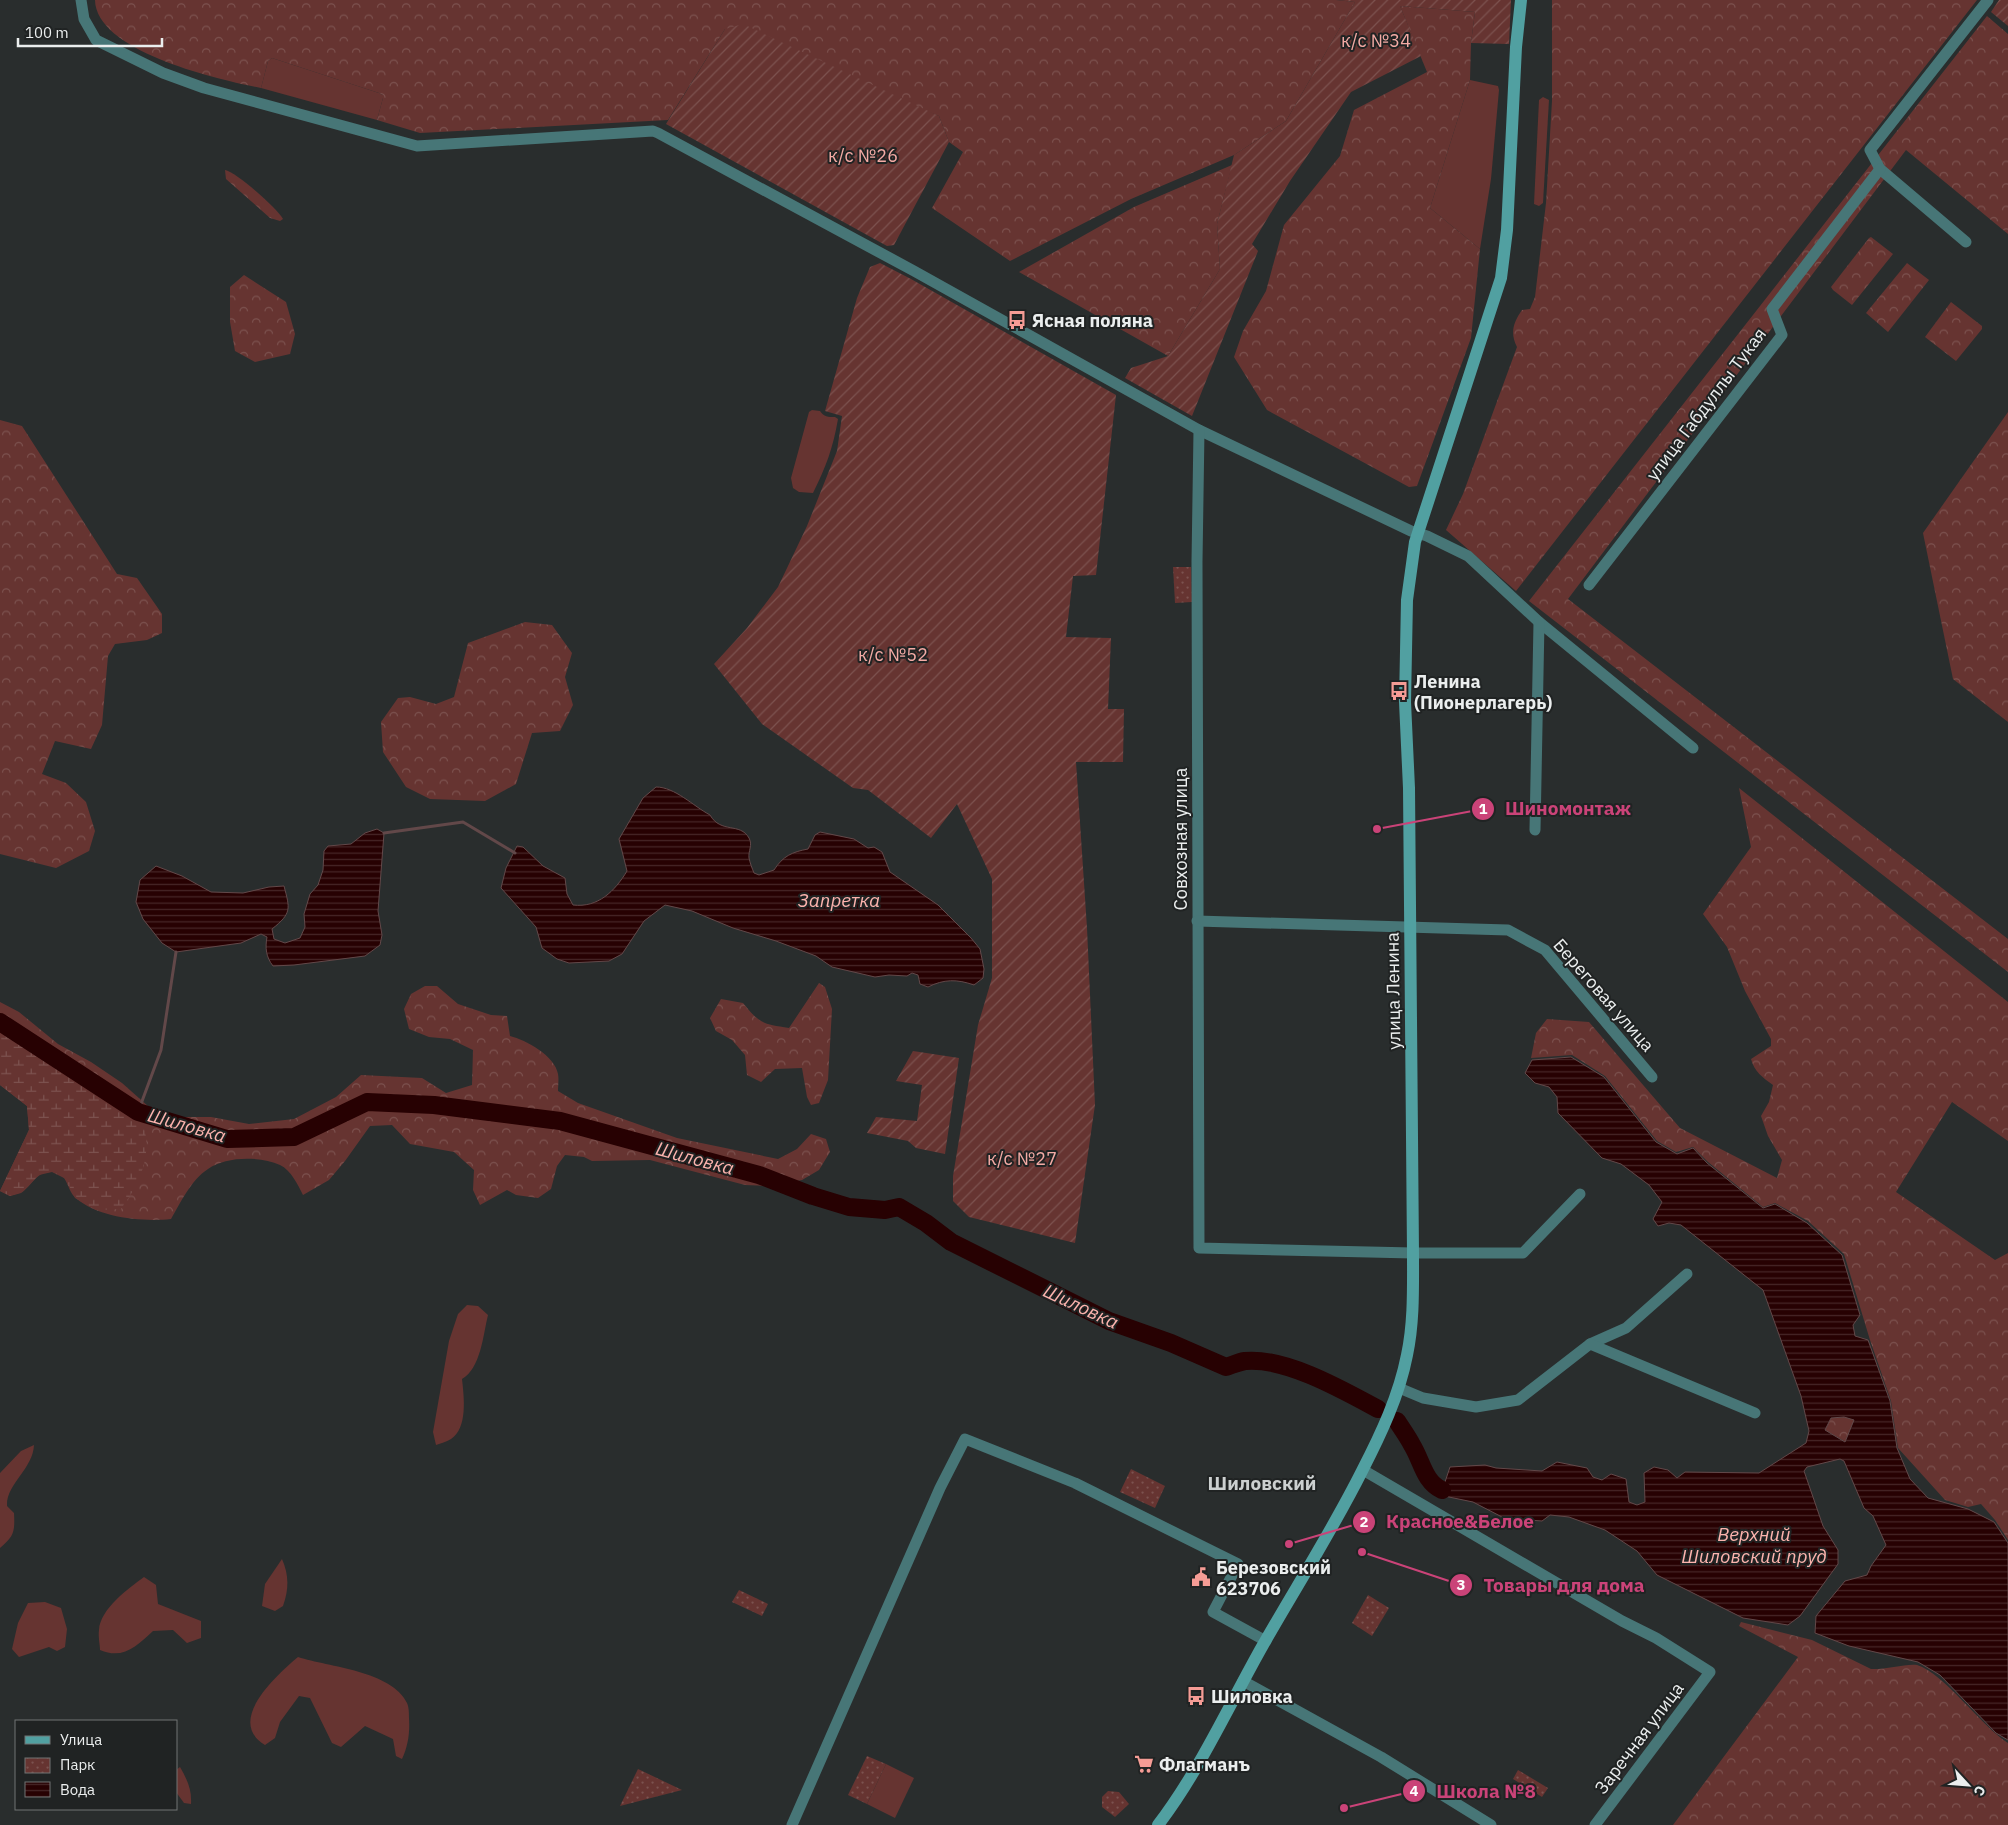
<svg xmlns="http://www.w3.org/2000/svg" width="2008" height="1825" font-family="'IBM Plex Sans',sans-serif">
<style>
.grass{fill:#663431}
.forest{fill:url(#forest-crowns)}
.wetland{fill:url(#wetland-marsh)}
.park{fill:url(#park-dots)}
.garden{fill:url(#garden-furrows)}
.water{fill:url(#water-rules);stroke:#624849;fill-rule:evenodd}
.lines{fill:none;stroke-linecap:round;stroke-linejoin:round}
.stream{stroke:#624849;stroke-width:3}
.river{stroke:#270102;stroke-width:18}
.street{stroke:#477677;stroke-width:11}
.secondary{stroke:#51a0a1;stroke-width:12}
.labels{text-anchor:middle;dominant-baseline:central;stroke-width:4;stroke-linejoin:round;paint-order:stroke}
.park-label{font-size:18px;fill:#f4aba5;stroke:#202323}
.poi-label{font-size:18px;font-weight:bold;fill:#ebeeee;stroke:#202323;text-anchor:start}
.street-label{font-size:18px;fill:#ebeeee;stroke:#202323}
.water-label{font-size:19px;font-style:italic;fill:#fdb4ae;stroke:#202323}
.neighbourhood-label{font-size:19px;font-weight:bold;fill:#ccd0d0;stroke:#202323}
.leader{fill:none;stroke:#ca4378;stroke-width:2}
.callout-dot{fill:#ca4378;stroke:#202323;stroke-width:2}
.mark-label{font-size:15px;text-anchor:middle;font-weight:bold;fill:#fff}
.callout-label{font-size:19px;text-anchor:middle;font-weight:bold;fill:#ca4378;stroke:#202323;stroke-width:4;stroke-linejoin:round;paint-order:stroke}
</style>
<defs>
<pattern id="forest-crowns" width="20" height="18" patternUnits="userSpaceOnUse" patternTransform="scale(1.25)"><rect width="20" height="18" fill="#663431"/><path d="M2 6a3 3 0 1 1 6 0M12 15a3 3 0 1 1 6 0" fill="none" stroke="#7c524f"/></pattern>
<pattern id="wetland-marsh" width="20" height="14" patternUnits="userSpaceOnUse" patternTransform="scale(1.25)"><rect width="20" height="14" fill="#663431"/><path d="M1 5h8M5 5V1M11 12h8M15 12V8" fill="none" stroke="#7c524f"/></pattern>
<pattern id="park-dots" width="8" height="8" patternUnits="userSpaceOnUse" patternTransform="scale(1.25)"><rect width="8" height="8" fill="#663431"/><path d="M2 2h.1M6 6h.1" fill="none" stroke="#7c524f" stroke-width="1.8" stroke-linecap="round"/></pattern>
<pattern id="garden-furrows" width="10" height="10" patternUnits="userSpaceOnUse" patternTransform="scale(1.25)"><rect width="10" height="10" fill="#663431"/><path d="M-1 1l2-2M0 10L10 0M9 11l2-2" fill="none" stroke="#7c524f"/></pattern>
<pattern id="water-rules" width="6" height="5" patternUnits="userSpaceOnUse" patternTransform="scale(1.25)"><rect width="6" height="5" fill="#270102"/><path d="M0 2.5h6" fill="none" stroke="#462627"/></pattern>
</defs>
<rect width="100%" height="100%" fill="#292d2d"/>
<g class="grass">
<polygon points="272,58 379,93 383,95 383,98 377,120 261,88 268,61"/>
<polygon points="1470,80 1498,86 1499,90 1491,179 1480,249 1430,208"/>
<polygon points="1543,97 1549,100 1543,203 1539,206 1534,204 1539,100"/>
<path d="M812,410L820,411C824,417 828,417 835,417L838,419C833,448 826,467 813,493L799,492L793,488L791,478L809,412Z"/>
<path d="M467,1305L478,1306L488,1315C483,1335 481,1368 462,1379C464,1397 468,1428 451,1439C446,1442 441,1443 436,1445L433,1432L449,1341L458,1314Z"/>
<path d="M34,1445C33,1469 6,1484 7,1506L14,1513C15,1532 14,1536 0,1548V1473L21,1451Z"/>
<path d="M282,1559C289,1575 289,1589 283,1606L275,1611L262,1606L265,1584Z"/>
<path d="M144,1577L156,1585L158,1604L201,1621V1638L187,1643L173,1630L153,1631C137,1646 123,1660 100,1650C100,1644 98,1637 99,1630C100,1609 129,1588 144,1577Z"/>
<polygon points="45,1602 61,1608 67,1629 65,1647 57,1651 49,1647 19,1657 12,1649 18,1623 28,1603"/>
<path d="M298,1657C329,1667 392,1671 407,1703C409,1707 409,1714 409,1718C410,1733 408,1746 402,1759L396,1756L393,1739L365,1726L341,1747L332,1743L310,1698L299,1696L280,1722L275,1738L265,1745C225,1721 277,1675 298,1657Z"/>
<polygon points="886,1764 914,1778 895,1818 867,1804"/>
<path d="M180,1767C187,1779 192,1790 191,1804L184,1803L176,1792V1770Z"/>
</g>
<g class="forest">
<path d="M95,0H1336L1355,2L1286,121L1234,155L1131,199L1010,261L932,208L963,152L949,142L939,116L725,29L668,120L420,133L377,120L383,98V95L379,93L272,58L268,61L261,88C220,80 96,52 95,0Z"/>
<path d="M1552,0H1977L1516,591L1446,530L1463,494L1517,347C1510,333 1513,323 1522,310L1530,309L1535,297L1546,203L1552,101Z"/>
<polygon points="1400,6 1475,12 1471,43 1470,80 1430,208 1480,249 1471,338 1417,486 1409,487 1267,410 1234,357 1243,331 1266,291 1284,225 1340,156 1354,110 1427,72"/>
<polygon points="1987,16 2008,34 2008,234 1906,150 1568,599 2008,939 2008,972 1529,601"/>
<polygon points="1232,165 1217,224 1220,269 1168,356 1019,272 1134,207"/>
<path d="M225,170C236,172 277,208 283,219L280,221L270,218L226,179Z"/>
<polygon points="1871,237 1893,254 1852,305 1833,290 1831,287 1869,238"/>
<polygon points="1907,263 1929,280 1888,332 1866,313"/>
<polygon points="244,275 286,302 295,334 290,354 255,362 235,351 230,322 230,287"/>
<polygon points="1951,302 1982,326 1982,329 1956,361 1925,337"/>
<polygon points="2008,412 2008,722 1953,679 1923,533"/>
<polygon points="0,420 22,426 117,574 137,578 162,614 162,633 147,640 115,644 108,656 102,725 91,749 55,741 42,774 66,783 86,802 95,831 89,851 56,868 0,854"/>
<polygon points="525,622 552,625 572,653 565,677 573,705 560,731 532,733 516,784 485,801 430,799 406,787 383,752 381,722 398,698 410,697 436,704 454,697 468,643"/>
<path d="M1739,788L2008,1002V1141L1952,1102L1896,1192L1995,1260L2008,1253V1540L1995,1520L1981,1504L1968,1507L1945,1500L1898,1448L1891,1401L1870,1340L1844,1254L1808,1221L1775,1203L1763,1207L1708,1162L1693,1147L1676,1152L1657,1141L1605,1076L1572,1055L1531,1058L1536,1033L1547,1019L1589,1022L1680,1128L1777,1178L1782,1160L1768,1136L1761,1116L1769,1102L1773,1085C1763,1078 1754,1071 1751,1059L1771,1046V1039L1745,991L1727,947L1703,914L1751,847Z"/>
<path d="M819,983L825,987L832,1009L828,1080L819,1103L811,1105L807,1097L802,1068L775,1069L761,1082L747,1075L745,1055L732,1040L716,1031L710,1018L721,999L743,1003C760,1024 763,1024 789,1028Z"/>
<path d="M425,986H437L458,1004L491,1015L507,1016L510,1036C526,1040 555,1056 558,1074C559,1079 558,1086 558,1091L578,1103L677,1138L778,1159L797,1149L811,1134L826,1139L830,1152L819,1170L802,1180L772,1186L745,1185L650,1160L592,1161L584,1157L565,1155L557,1166L551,1189L538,1198L516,1195L507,1190L480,1205L473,1190L474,1170L454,1152L410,1144L392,1125L370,1126L345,1161L329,1180L303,1195C298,1185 291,1170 280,1165C260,1156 226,1156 208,1169C191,1180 181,1202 171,1219C143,1222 98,1218 76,1198C66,1190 69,1173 52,1172C36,1171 32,1186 21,1193C18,1194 14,1195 10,1196L0,1191L29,1130L27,1106L0,1085V1002L19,1012L58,1044L91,1062L122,1083L149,1107L177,1117H211L249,1124L294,1119L336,1097L361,1075L422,1078L446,1093L472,1085L473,1050L450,1039L429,1037L409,1029L404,1009L411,994Z"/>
<polygon points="1844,1417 1854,1420 1846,1442 1825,1430 1831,1418"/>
<path d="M1741,1622L1812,1640L1871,1669C1884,1670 1908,1663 1917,1665C1944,1673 1981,1726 2008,1743V1825H1673L1798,1657L1739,1626Z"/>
</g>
<path class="wetland" d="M0,1022L138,1112C156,1147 143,1179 121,1209L96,1210L75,1198L66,1179L52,1172L39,1175L22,1192L10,1196L0,1191L29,1130L27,1106L0,1085Z"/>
<g class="park">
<polygon points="1173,567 1191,567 1192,602 1175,603"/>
<polygon points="1131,1469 1165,1486 1155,1508 1120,1492"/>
<polygon points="739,1590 768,1604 762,1616 732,1602"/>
<polygon points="1368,1595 1389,1608 1372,1636 1352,1623"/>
<polygon points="867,1756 886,1764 867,1804 848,1795"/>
<polygon points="638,1769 682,1790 620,1806"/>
<polygon points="1518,1770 1548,1788 1542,1797 1513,1779"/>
<polygon points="1108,1791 1119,1792 1129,1804 1115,1817 1102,1807 1102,1797"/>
</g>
<g class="garden">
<polygon points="1337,0 1511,0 1509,44 1471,43 1475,12 1400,6 1421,56 1351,92 1290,181 1252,244 1258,251 1192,416 1125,378 1131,368 1168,356 1220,269 1217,224 1234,155 1286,121 1355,2"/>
<polygon points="1999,0 2008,0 2008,26 1991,12"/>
<polygon points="743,24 939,116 949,142 894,245 887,246 666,124 725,29"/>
<polygon points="880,263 911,279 1116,395 1096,575 1073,576 1066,637 1111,638 1108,709 1124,709 1123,762 1076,762 1087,928 1095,1105 1075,1243 969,1217 953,1201 953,1176 978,1025 992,978 992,879 957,804 931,838 868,790 853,788 762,724 714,664 747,628 778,587 807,526 837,451 842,416 825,411 857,298 870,267"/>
<polygon points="913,1051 959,1058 945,1154 916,1148 908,1141 867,1133 876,1117 917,1121 922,1085 896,1081"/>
</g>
<g class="water">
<path d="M656,787C675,787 693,806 710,815C721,834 740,822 749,838C753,845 748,851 749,858C750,863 752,868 754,873L759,875L774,870C783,856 792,852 808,849L815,835L820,832L854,839L868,848L874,847L882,852L890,872L938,905L971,938L980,949L984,969L983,978L974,985C957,979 944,979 928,987L920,984L918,975L912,973L907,976L889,975L875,977L832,967L816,956L776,941L733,928L692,911L665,905L644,921L622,954L609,961L569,963L557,959L542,948L536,927L501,888L506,868L517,846L523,847L543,866L565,878L567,894L573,905C598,908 615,891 627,871L619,839L643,798Z"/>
<path d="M377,829L384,833L378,911L382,935L380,945L365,956L294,965L273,966C266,957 265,948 267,937L261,934L241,943L176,952L162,943L143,919L136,902L140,880L156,866L182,876L211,892L243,893L269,887L284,886C290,909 292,913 272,929L274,939L285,943L300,938L305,927L304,914L310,894L318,885L323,870L324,851L328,846L351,844L365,833Z"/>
<path d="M1571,1057L1604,1077L1656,1142L1677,1154L1693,1148L1707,1163L1763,1208L1775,1204L1807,1223L1842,1255L1860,1315L1853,1325L1855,1336L1868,1340L1890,1401L1897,1448L1910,1479L1928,1498L1968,1509L1994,1522L2008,1543V1740L1996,1733L1940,1675L1918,1662L1849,1646L1815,1633L1816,1616L1845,1581L1867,1575L1871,1566L1886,1545L1873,1516L1864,1508L1844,1461L1840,1459L1807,1467L1804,1471L1823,1526L1838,1550V1564L1800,1616L1788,1625L1743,1618L1657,1575L1637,1551L1605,1530L1569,1517L1550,1515L1542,1521L1504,1518L1473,1502L1444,1496L1424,1484L1426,1475L1436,1483L1445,1482L1450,1467L1485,1465L1496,1468L1542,1471L1557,1462L1587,1468L1593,1477L1602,1480L1611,1474L1626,1479L1629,1502L1637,1505L1645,1502L1644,1473L1654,1467L1668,1470L1677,1478L1685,1472L1759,1473L1806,1443L1809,1431L1801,1396L1763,1290L1681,1225L1669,1223L1658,1226L1653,1219L1662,1202L1649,1185L1621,1164L1602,1158L1558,1113L1557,1097L1549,1087L1535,1083L1525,1073L1532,1060ZM1844,1417L1854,1420L1845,1442L1825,1430L1831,1418Z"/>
</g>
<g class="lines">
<g class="stream">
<polyline points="384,833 463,822 515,853"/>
<polyline points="138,1112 161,1050 176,952"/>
</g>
<g class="river">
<path d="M0,1022L138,1112L227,1139L294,1137L367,1102L434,1105L560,1121L759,1175L813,1196L849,1207L885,1210L899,1207L926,1223L951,1242L1109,1321L1171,1343L1226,1367C1232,1365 1239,1362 1245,1361C1285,1357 1343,1390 1378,1409"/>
<path d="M1397,1421C1402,1429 1408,1437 1412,1445C1422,1461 1424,1482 1442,1490"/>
</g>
<g class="street">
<polyline points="81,0 84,19 96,40 163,73 204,88 417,146 653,131 658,133 914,271 1199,430 1411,531 1427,536 1468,556 1539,622 1693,748"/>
<polyline points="1966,242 1880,169 1870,150 1988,0"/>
<polyline points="1199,430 1197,562 1199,1248 1413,1253 1523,1253 1580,1194"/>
<polyline points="1589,585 1782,335 1772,309 1880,169"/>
<polyline points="1535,830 1539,622"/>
<polyline points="1197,921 1508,930 1545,950 1652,1077"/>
<polyline points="1590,1344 1626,1328 1687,1274"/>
<polyline points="1399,1388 1423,1398 1476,1407 1518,1400 1590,1344 1755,1413"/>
<polyline points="1363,1470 1622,1621 1656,1638 1710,1672 1595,1825"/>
<polyline points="1243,1681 1381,1757 1491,1825"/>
<polyline points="792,1825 940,1488 965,1439 1075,1483 1238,1564 1213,1612 1266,1641"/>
</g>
<path class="secondary" d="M1158,1825C1200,1770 1229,1705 1263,1645C1296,1587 1332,1531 1362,1471C1381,1434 1399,1396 1407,1355C1414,1322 1413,1288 1413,1253L1409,788L1405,702L1407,600L1415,542L1501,278L1507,230L1516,47L1521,0"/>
</g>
<defs>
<g id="bus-bare" transform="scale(1.5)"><path d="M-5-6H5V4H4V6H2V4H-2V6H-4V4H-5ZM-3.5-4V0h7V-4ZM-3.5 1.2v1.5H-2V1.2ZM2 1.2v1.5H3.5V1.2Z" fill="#f59c95" stroke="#202323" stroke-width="2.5" paint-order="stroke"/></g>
<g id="civic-bare" transform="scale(1.5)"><path d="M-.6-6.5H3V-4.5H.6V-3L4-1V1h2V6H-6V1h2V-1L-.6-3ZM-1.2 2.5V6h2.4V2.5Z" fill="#f59c95" stroke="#202323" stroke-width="2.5" paint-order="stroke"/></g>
<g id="supermarket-bare" transform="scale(1.5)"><path d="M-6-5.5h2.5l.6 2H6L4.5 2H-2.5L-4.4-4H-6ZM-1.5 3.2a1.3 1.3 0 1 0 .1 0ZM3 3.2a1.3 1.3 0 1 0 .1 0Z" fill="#f59c95" stroke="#202323" stroke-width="2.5" paint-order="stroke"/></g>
</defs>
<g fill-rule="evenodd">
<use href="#bus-bare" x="1017" y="320"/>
<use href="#bus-bare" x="1399" y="691"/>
<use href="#civic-bare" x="1201" y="1577"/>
<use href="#bus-bare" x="1196" y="1696"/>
<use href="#supermarket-bare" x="1144" y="1764"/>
</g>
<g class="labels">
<g class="park-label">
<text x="1376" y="40">к/с №34</text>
<text x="863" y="155">к/с №26</text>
<text x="893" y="654">к/с №52</text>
<text x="1022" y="1158">к/с №27</text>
</g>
<g class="poi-label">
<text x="1032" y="320">Ясная поляна</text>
<text x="1414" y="681">Ленина<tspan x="1414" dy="21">(Пионерлагерь)</tspan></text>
<text x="1216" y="1567">Березовский<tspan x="1216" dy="21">623706</tspan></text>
<text x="1211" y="1696">Шиловка</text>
<text x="1159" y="1764">Флагманъ</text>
</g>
<g class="street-label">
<text transform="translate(1706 404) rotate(-53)">улица Габдуллы Тукая</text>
<text transform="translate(1180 839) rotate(-90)">Совхозная улица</text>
<text transform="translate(1393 991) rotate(-91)">улица Ленина</text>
<text transform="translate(1604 995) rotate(49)">Береговая улица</text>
<text transform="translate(1639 1738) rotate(-53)">Заречная улица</text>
</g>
<g class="water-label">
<text x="839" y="900">Запретка</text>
<text transform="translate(187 1125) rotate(16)">Шиловка</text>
<text transform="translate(695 1158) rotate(15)">Шиловка</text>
<text transform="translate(1081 1306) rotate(25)">Шиловка</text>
<text x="1754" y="1534">Верхний<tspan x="1754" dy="22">Шиловский пруд</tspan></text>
</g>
<g class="neighbourhood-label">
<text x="1262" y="1483">Шиловский</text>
</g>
</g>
<path class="leader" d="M1377 829L1483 809M1289 1544L1364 1522M1362 1552L1461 1585M1344 1808L1414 1791"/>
<g class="callout-dot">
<circle cx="1377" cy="829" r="5"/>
<circle cx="1289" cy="1544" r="5"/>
<circle cx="1362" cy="1552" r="5"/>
<circle cx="1344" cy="1808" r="5"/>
<circle cx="1483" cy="809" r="12"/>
<circle cx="1364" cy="1522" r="12"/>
<circle cx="1461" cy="1585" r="12"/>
<circle cx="1414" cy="1791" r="12"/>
</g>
<g class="mark-label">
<text x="1483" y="814">1</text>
<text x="1364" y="1527">2</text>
<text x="1461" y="1590">3</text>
<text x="1414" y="1796">4</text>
</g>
<g class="callout-label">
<text x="1568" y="815">Шиномонтаж</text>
<text x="1460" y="1528">Красное&amp;Белое</text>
<text x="1564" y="1592">Товары для дома</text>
<text x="1486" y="1798">Школа №8</text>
</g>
<rect x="15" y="1720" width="162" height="90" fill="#202323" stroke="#717474"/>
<rect x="25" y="1736" width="25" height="8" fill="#51a0a1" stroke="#717474"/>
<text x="60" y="1745" font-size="15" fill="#ebeeee">Улица</text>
<rect x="25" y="1758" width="25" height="15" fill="url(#park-dots)" stroke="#717474"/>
<text x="60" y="1770" font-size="15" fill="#ebeeee">Парк</text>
<rect x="25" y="1782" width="25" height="15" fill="url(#water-rules)" stroke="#717474"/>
<text x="60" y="1795" font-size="15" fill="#ebeeee">Вода</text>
<g transform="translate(1968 1785) rotate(116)" stroke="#202323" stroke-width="4" paint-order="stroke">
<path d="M0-4L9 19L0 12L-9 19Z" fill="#ebeeee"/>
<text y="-8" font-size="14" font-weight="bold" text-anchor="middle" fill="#ebeeee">С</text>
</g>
<path d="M18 38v8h144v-8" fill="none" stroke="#ebeeee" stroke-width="2.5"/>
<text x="25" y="38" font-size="15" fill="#ebeeee" stroke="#202323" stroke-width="4" paint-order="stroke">100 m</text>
</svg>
